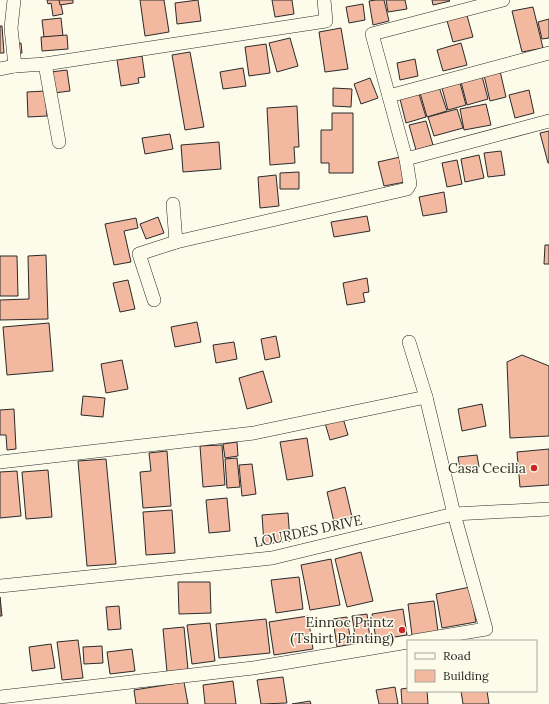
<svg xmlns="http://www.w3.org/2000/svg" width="549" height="704" font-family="Lora,serif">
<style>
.building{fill:#f2b8a0;stroke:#2b2b2b}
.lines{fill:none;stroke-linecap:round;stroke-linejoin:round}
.street-casing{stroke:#2b2b2b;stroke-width:14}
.street{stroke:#fdfbea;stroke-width:13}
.poi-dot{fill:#c62828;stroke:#fdfbea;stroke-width:1.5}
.labels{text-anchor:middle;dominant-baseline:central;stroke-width:3;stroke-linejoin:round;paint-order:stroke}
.poi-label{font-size:14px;fill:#2b2b2b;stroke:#fdfbea;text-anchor:end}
.street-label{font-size:14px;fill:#2b2b2b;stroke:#fdfbea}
</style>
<rect width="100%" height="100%" fill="#fdfbea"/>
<g class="building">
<polygon points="47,0 60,0 63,14 53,16 51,3 48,4"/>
<polygon points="59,0 73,0 73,3 60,5"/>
<polygon points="140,0 164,0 169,32 145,36"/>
<polygon points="198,0 201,21 177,24 175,3"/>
<polygon points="272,0 292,0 294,14 275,17"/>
<polygon points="376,0 384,0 389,21 373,25 369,1"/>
<polygon points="386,0 405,0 407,9 388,12"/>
<polygon points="432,0 449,0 450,1 433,5"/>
<polygon points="363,4 365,20 349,23 346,7"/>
<polygon points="533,7 543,48 522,52 512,11"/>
<polygon points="466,12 473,37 453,42 446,17"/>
<polygon points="61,18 63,36 44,37 42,20"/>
<polygon points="549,19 549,38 542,39 538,22"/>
<polygon points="0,26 2,26 4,53 0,53"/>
<polygon points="341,28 348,69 325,72 319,32"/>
<polygon points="67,35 68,49 42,51 41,37"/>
<polygon points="290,38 298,66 277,72 269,43"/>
<polygon points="21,43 22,53 14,54 12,44"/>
<polygon points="461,43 467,65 443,71 437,50"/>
<polygon points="266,44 270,73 249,76 245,47"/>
<polygon points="190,52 204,127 185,130 172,55"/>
<polygon points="142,56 145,77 138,78 139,83 121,86 117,60"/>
<polygon points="415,59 418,76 400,80 397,63"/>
<polygon points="243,68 246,86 223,89 220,72"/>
<polygon points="67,70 70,91 54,93 51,72"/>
<polygon points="500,71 506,97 490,101 484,75"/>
<polygon points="482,76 488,99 467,105 461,82"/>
<polygon points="370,78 378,98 361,104 354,84"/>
<polygon points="460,83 466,105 448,110 442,88"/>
<polygon points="439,87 447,111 427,117 420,93"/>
<polygon points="333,88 352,89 351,107 333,106"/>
<polygon points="529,90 534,113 515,118 509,95"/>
<polygon points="45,91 47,116 28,117 27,92"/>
<polygon points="419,94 426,117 406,123 400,99"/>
<polygon points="486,104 491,125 464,130 460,109"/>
<polygon points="297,106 299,147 294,147 295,163 270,165 267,108"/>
<polygon points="457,109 463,128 434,136 428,117"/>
<polygon points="332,113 353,113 353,173 329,173 329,163 321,163 321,130 332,130"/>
<polygon points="426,121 433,145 416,150 409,125"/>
<polygon points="549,131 549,163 548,163 540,133"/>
<polygon points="170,134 173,149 145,154 142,138"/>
<polygon points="219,142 221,169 183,172 181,145"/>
<polygon points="501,151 505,175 488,177 484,153"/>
<polygon points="479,155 484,178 465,182 461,159"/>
<polygon points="400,157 405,182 384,186 378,162"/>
<polygon points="457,160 462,184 447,187 442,163"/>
<polygon points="299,172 299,189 280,189 280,173"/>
<polygon points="276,175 279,206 260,208 258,177"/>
<polygon points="444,192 447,212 423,216 419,197"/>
<polygon points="367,216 370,231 334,237 331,222"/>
<polygon points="158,217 164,233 146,239 140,224"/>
<polygon points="136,218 138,228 124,231 131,262 114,265 105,224"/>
<polygon points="545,245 549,245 549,264 544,264"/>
<polygon points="46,255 48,319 0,320 0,300 29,299 28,256"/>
<polygon points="0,256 17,256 18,296 0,296"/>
<polygon points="367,278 369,292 363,293 365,302 347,305 343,283"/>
<polygon points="128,280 135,309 120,312 113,283"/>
<polygon points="197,322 201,342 175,347 171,327"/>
<polygon points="49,323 53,371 7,375 3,327"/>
<polygon points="276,336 280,357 265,360 261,339"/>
<polygon points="234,342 237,359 216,363 213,345"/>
<polygon points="522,355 549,366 549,436 510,438 507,362"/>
<polygon points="122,360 128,389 106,393 101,364"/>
<polygon points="263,371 272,402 247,409 239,378"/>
<polygon points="83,396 105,398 103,417 81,415"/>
<polygon points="482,404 486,426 462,431 458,409"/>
<polygon points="14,409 16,449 7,450 6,435 0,435 0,410"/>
<polygon points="343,418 348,435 330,440 325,423"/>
<polygon points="307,438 313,476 287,480 280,442"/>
<polygon points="237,442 238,456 225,458 223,444"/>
<polygon points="222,445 225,485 203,487 200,446"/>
<polygon points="549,449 549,485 520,487 517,452"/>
<polygon points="167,451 171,506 143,508 140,472 151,471 149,453"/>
<polygon points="477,455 479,467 460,470 458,457"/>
<polygon points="237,458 240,487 227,488 225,459"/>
<polygon points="106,459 116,564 87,566 78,461"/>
<polygon points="252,464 256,494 242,496 239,465"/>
<polygon points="48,470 52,517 26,519 22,472"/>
<polygon points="17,471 21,516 0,518 0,472"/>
<polygon points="345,487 352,517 334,522 327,492"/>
<polygon points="227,498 230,531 209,533 206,500"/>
<polygon points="172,510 175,553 146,555 143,512"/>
<polygon points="288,513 290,541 264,544 262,515"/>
<polygon points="361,552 373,601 347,607 335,559"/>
<polygon points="331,559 340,605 310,610 301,565"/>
<polygon points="299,577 303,609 276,613 271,580"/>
<polygon points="178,582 210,582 211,613 179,614"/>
<polygon points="470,587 476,622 442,628 436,594"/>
<polygon points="0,597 2,616 0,616"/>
<polygon points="434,601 438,632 412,635 408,604"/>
<polygon points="119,606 121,629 108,630 106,607"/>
<polygon points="403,609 407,635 376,640 372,614"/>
<polygon points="367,614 370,639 356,641 352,616"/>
<polygon points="308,616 313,649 274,655 269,622"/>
<polygon points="347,617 351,644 337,647 333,619"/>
<polygon points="266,619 270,653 219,658 216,624"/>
<polygon points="210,623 215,661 192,664 187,625"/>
<polygon points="184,627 188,670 167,672 163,629"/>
<polygon points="78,640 83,678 62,680 57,642"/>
<polygon points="51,644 55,668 32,671 29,647"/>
<polygon points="102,646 103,663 84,664 83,647"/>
<polygon points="132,649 135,671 110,674 107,652"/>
<polygon points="283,677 287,703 261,704 257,680"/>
<polygon points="233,681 236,704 205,704 203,685"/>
<polygon points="184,682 188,704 136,704 134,690"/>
<polygon points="395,687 398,704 379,704 376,690"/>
<polygon points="408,688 408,691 427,691 428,704 402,704 401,689"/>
<polygon points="461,691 487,691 489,704 463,704"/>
<polygon points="310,701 311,704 292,704"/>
</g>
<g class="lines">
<g class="street-casing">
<g id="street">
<polyline points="14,0 11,28 15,66 45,64"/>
<polyline points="503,0 372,34 406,159 549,121"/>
<polyline points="0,69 15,66"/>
<polyline points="389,96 549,53"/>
<polyline points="59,142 45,64 326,21 324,0"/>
<polyline points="173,204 176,242 407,189 410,184 406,159"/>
<polyline points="154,300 139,254 176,242"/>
<polyline points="409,342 426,397 454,514 486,629 414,641"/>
<polyline points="0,462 254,433 426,397"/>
<polyline points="0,586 272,558 454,514 549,509"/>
<polyline points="0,697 253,668 408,642"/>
</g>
</g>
<use href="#street" class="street"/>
</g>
<g class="poi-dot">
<circle cx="534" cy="468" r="4"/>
<circle cx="402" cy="630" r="4"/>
</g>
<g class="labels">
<g class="poi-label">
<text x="526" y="468">Casa Cecilia</text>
<text x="394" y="622">Einnoc Printz<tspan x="394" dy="16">(Tshirt Printing)</tspan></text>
</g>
<g class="street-label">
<text transform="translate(308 531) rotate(-12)">LOURDES DRIVE</text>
</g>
</g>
<rect x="407" y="640" width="130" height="52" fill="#fdfbea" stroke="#a9a89e"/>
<rect x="415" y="653" width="20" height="6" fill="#fdfbea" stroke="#a9a89e"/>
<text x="443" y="660" font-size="12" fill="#2b2b2b">Road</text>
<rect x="415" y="670" width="20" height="12" fill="#f2b8a0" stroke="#a9a89e"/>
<text x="443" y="680" font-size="12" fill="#2b2b2b">Building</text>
</svg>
